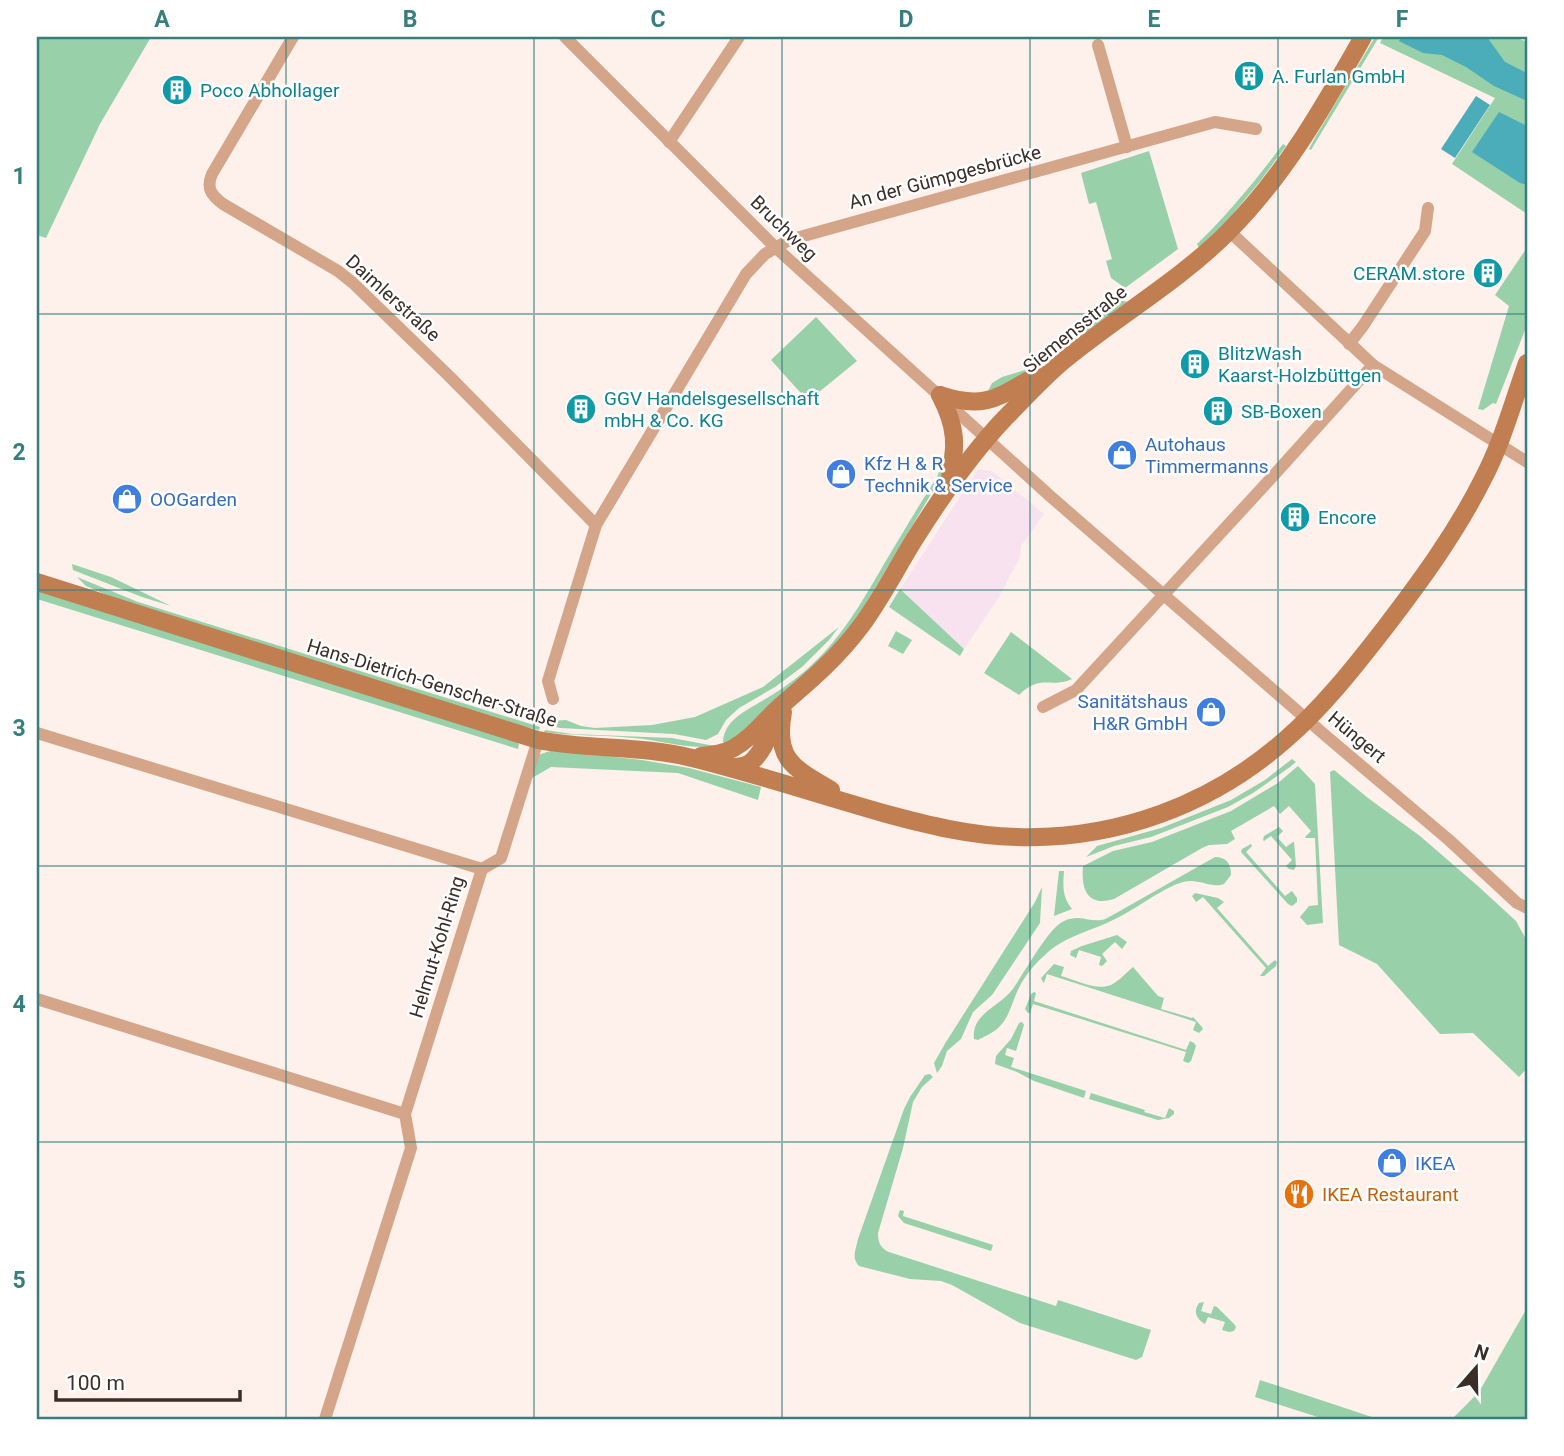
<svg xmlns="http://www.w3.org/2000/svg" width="1564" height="1456" font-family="Roboto,sans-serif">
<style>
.industrial{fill:#f8e2f0}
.green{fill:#98d0a9}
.water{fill:#4bacba}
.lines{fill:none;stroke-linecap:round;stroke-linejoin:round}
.street{stroke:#d4a588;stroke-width:12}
.secondary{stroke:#c17e50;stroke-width:18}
.grid{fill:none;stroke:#367f7e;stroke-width:2;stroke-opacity:0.55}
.labels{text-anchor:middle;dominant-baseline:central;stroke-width:5;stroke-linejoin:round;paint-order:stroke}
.culture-label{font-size:19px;fill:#0d838f;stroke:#fff;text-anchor:start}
.street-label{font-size:19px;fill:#3b2e29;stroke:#fff}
.shop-label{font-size:19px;fill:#366cbe;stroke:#fff;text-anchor:start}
.food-label{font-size:19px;fill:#c56008;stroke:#fff;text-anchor:start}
.neatline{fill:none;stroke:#367f7e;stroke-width:2.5}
.grid-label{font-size:23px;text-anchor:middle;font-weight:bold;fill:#367f7e}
</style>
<rect width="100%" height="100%" fill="#fef0eb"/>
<polygon class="industrial" points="978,469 992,471 1044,514 1021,546 1020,558 1011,574 999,597 964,649 900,589"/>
<g class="green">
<polygon points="37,37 151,37 100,124 46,238 37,235"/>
<polygon points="1375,37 1379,37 1311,150 1309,149 1316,136"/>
<polygon points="1383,37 1515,37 1527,42 1527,214 1452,164 1495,98 1380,43"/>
<path d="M1283,144L1286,146L1261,180L1227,221L1199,248L1197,244C1229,213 1256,180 1283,144Z"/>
<polygon points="1149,151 1178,249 1125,288 1111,278 1106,261 1112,259 1096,202 1089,204 1081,173"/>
<polygon points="1527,245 1527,325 1496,404 1493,403 1483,410 1478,409 1509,306 1495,295 1526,249"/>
<polygon points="1119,299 1127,302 1024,377 986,395 992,383 1002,377 1025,370 1061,345"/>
<polygon points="816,317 857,361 808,401 771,360"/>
<path d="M948,450L946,464L940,479L859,615L837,645L728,745L723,742C724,720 746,711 762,701C776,693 792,682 805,671C840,641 862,602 884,564C902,534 919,505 937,477L943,462L945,451Z"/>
<polygon points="72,564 111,577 171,606 142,597 73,570"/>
<polygon points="77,577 138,602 540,727 539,730 508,723 130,605 86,586"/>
<polygon points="37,589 515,739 519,744 518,749 37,599"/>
<polygon points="900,589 964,649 960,656 889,607"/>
<polygon points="839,627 829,640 802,667 775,687 739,708 726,720 718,734 706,740 674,734 560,728 543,724 534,719 539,714 552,721 566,720 581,726 595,728 652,725 695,717 763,687"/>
<polygon points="896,631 912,640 903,654 888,646"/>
<path d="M1011,632L1072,679C1051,689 1041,673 1019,695L984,673Z"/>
<path d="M545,730L572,734L672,738L715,746C689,750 659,740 633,738C603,735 574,736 544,732Z"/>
<polygon points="553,750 642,760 689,768 761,787 758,800 678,773 551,767 532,778 538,755"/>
<polygon points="1292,759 1296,762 1290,767 1253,793 1228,807 1151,837 1114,846 1086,857 1097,846 1161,828 1231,800 1265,780"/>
<path d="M1298,766L1315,784L1323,923L1307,925L1300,917L1309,906L1318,905L1315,838H1306L1305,837L1311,831L1289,806L1280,814L1274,806L1231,831L1235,839L1227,844L1209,845L1202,848L1114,899C1087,907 1081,889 1083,866L1113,851L1152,842L1231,811L1278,783Z"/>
<polygon points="1334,770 1368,798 1420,836 1479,887 1516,921 1527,941 1527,1068 1519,1077 1473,1033 1440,1034 1377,964 1339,945 1330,772"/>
<polygon points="1279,827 1283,831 1277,837 1286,847 1293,842 1294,842 1296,866 1294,870 1289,869 1286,866 1292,860 1271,836 1264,841 1263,840 1264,836"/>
<polygon points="1251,844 1252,846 1246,852 1285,896 1292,891 1297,898 1297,902 1292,906 1288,904 1241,852 1242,849"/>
<path d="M1215,857C1226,857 1231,863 1231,875L1224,884C1211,889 1199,878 1183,882C1164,887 1136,909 1117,918C1093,931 1066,935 1046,954C1034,964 1023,978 1017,992C1012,1003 1009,1017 1000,1026C995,1032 985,1036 978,1040L974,1039C971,1014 999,1007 1012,990C1024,974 1048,928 1064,921C1079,914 1088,922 1101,920C1105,920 1108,917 1111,916Z"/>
<path d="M1059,871H1064C1063,886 1062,897 1072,909L1054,916Z"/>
<polygon points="1042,887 1040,923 992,995 973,1012 961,1039 947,1051 942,1066 937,1073 934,1063 946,1042 1035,902"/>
<polygon points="1195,893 1218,898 1224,902 1217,908 1268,966 1275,960 1277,962 1276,966 1264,976 1260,976 1266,968 1203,897 1196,902 1192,896"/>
<polygon points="1117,935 1127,942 1122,949 1115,942 1102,954 1107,961 1102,966 1099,965 1101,957 1079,950 1076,958 1070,955 1071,951 1082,946"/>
<path d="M1054,964L1064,967L1061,976C1076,980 1096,991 1111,985C1119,981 1126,973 1133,967L1158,996L1164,998L1161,1009L1192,1018L1193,1017L1202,1027L1203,1029L1199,1033L1193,1030L1196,1022L1047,974L1044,983L1043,982L1041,978Z"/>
<polygon points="1034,992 1036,993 1034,1001 1186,1050 1190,1041 1194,1043 1196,1046 1191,1061 1188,1063 1183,1061 1186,1052 1033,1004 1030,1013 1028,1013 1025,1009 1031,994"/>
<polygon points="1022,1022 1024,1025 1016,1051 1007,1048 1005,1055 1014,1058 1011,1067 1086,1091 1084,1098 1034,1081 1017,1072 995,1064 996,1056 1011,1039 1019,1023"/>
<path d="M930,1074L933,1077L922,1087L913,1102L903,1148L878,1233C878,1242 880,1248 889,1252L1056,1306L1058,1300L1151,1330L1142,1357L1136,1360L1020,1323L952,1285L941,1281L910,1279L859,1266C851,1258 856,1249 858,1239L904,1109L910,1097L925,1075Z"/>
<polygon points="1091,1093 1145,1110 1144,1112 1165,1118 1169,1108 1174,1111 1174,1114 1169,1118 1158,1120 1089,1099"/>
<polygon points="900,1210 904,1211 903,1216 993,1245 991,1251 904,1223 898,1216"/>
<path d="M1204,1302L1201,1311L1211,1314L1214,1306L1217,1307L1234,1324L1236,1327L1234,1331L1229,1332L1222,1330L1225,1322L1208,1317L1205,1324C1196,1319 1193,1311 1199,1303Z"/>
<polygon points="1527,1308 1527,1419 1452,1419 1479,1392"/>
<polygon points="1260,1380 1378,1419 1324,1419 1255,1397"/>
</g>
<g class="water">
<polygon points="1401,37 1487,37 1505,62 1527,73 1527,101 1494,86 1466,67 1442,55 1423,53 1399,41"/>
<polygon points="1476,96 1490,105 1455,158 1441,149"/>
<polygon points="1499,112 1527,126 1527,185 1520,183 1472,152"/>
</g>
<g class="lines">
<g class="street">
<path d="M293,37L212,174C206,188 211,195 223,204L338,271L353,283L449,376L596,525"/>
<polyline points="565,37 775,247 1050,496 1326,736 1449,840 1517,903 1527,908"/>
<polyline points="1098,45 1127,147"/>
<polyline points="669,142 739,37"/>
<polyline points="1229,231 1373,365 1527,462"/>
<polyline points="1349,344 1363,326 1425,231 1428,208"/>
<polyline points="553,699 548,681 596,525 746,274 765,254 789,240 1215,122 1256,129"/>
<polyline points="1043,707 1076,690 1274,475 1373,365"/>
<polyline points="37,733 482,869"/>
<polyline points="482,869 501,858 538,740"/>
<polyline points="37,999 405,1114"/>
<polyline points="325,1419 411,1148 405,1114 482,869"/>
</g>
<g class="secondary">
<path d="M940,395C988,411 1000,395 1040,374"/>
<path d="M940,395C957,428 957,446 949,482"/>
<path d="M37,582L538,740C589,750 642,745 692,758C757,774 819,795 883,813C927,825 971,836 1017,837C1116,840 1211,805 1285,740C1322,708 1353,669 1384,629C1420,582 1456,533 1483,479C1502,443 1513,402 1527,363"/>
<path d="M783,712C774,760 794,768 831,790"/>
<path d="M701,756C712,755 722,754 732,749C753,738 765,719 783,704C811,680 839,656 861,626C881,599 896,569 914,540C941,497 970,455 1005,418C1024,399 1042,379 1062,362C1116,317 1178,282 1228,232C1285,175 1324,106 1363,37"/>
<path d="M731,767C737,767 742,767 748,764C762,757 771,729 780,715"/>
</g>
</g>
<path class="grid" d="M286,37V1419M534,37V1419M782,37V1419M1030,37V1419M1278,37V1419M37,314H1527M37,590H1527M37,866H1527M37,1142H1527"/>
<defs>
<g id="building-disc" transform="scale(1.575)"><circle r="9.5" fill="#0f9aa8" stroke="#fff"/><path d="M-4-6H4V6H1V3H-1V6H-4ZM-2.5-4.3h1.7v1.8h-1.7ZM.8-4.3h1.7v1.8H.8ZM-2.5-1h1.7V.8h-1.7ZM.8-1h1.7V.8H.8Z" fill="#fff"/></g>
<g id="shop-disc" transform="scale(1.575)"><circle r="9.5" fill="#3f7fe0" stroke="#fff"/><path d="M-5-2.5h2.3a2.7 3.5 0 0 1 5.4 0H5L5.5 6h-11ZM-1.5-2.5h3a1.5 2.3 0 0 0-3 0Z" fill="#fff"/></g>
<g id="restaurant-disc" transform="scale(1.575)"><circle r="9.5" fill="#e8710a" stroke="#fff"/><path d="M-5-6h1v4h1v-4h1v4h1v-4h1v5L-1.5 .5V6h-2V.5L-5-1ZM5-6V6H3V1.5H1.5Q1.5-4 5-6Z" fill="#fff"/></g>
</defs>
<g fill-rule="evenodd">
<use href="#building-disc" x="1249" y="76"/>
<use href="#building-disc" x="177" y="90"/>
<use href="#building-disc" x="1488" y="273"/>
<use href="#building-disc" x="1195" y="364"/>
<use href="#building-disc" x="581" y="409"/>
<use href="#building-disc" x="1218" y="411"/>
<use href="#shop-disc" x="1122" y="455"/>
<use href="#shop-disc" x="841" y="474"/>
<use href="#shop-disc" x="127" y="499"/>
<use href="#building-disc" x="1295" y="517"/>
<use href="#shop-disc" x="1211" y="712"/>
<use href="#shop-disc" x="1392" y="1163"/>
<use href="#restaurant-disc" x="1299" y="1194"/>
</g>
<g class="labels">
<g class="culture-label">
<text x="1272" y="76">A. Furlan GmbH</text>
<text x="200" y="90">Poco Abhollager</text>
<text x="1465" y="273" text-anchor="end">CERAM.store</text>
<text x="1218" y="353">BlitzWash<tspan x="1218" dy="22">Kaarst-Holzbüttgen</tspan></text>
<text x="604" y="398">GGV Handelsgesellschaft<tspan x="604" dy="22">mbH &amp; Co. KG</tspan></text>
<text x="1241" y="411">SB-Boxen</text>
<text x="1318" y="517">Encore</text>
</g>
<g class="street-label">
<text transform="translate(945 177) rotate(-15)">An der Gümpgesbrücke</text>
<text transform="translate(784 228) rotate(44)">Bruchweg</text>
<text transform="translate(393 298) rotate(42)">Daimlerstraße</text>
<text transform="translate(1075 329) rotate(-39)">Siemensstraße</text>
<text transform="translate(432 683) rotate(17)">Hans-Dietrich-Genscher-Straße</text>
<text transform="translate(1357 737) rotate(40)">Hüngert</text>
<text transform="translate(437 947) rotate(-73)">Helmut-Kohl-Ring</text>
</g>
<g class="shop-label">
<text x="1145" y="444">Autohaus<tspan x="1145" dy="22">Timmermanns</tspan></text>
<text x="864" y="463">Kfz H &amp; R<tspan x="864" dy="22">Technik &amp; Service</tspan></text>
<text x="150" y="499">OOGarden</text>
<text x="1188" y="701" text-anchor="end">Sanitätshaus<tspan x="1188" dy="22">H&amp;R GmbH</tspan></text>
<text x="1415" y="1163">IKEA</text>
</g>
<g class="food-label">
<text x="1322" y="1194">IKEA Restaurant</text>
</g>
</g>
<rect width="1564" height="1456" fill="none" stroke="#ffffff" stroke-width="77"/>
<g transform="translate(1476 1368) rotate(20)" stroke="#ffffff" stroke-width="5" paint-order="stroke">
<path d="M0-5L12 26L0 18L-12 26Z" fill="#3b2e29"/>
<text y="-10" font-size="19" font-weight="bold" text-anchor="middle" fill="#3b2e29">N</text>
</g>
<path d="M56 1390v10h184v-10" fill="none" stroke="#3b2e29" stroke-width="3.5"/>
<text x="66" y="1390" font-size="21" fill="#3b2e29" stroke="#ffffff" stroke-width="5" paint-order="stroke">100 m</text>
<rect x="38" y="38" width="1488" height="1380" class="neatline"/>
<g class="grid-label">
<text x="162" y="27">A</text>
<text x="410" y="27">B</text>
<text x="658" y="27">C</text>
<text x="906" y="27">D</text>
<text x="1154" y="27">E</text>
<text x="1402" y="27">F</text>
<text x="19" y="184">1</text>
<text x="19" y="460">2</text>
<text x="19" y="736">3</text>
<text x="19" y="1012">4</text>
<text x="19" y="1288">5</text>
</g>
</svg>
